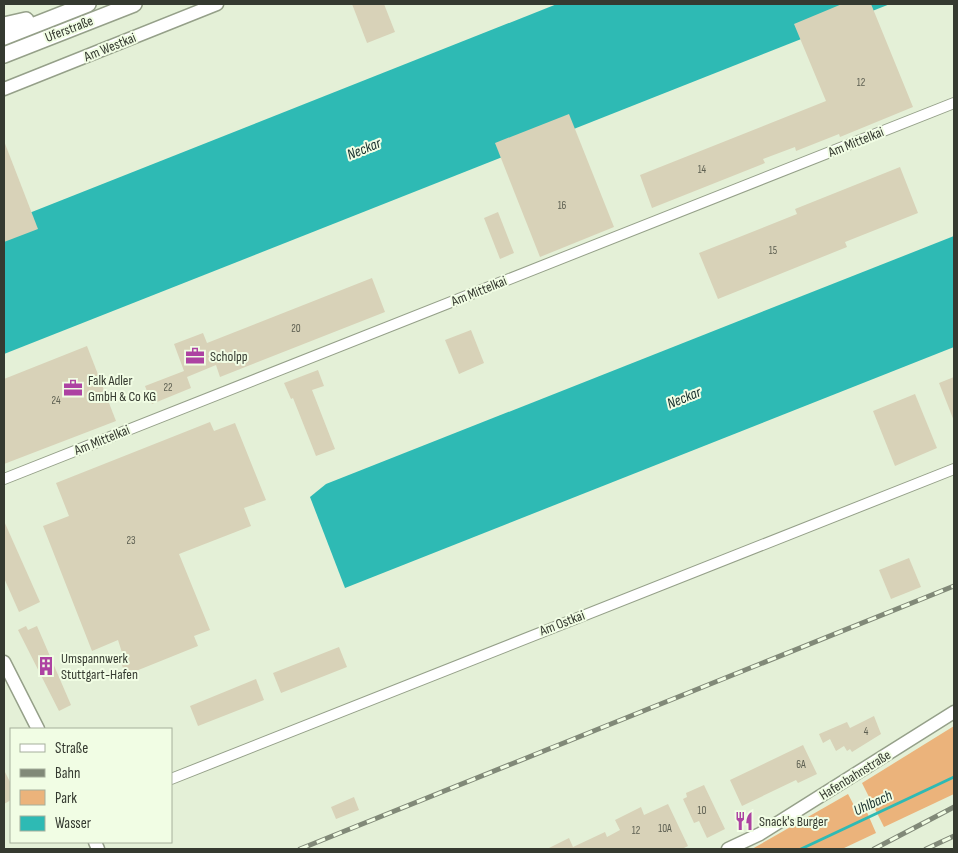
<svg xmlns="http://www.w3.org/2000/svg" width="958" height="853" font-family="'Sofia Sans Condensed',sans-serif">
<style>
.green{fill:#ebb37b}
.water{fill:#2ebab4}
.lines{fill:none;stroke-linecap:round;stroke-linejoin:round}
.stream{stroke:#2ebab4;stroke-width:3}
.building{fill:#d8d2b8}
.minor-casing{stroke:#95a089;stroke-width:12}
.major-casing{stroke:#95a089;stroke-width:15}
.highway-casing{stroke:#95a089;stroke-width:18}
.minor{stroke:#fff;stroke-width:10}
.major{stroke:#fff;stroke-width:12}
.highway{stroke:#fff;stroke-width:15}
.rail-casing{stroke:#818978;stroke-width:5}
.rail{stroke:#f1fde4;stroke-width:3;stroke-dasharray:9;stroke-linecap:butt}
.labels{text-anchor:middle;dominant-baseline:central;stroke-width:4;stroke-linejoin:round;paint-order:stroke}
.number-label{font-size:11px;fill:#5e6052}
.street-label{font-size:14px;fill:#353a30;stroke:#f1fde4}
.poi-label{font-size:14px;fill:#353a30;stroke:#f1fde4;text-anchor:start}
.water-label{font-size:15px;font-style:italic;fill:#19302e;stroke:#f1fde4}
</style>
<rect width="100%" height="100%" fill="#e4f0d7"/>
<g class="green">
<polygon points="954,726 954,794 884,827 862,783"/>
<polygon points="848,794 858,813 866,810 876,833 842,849 752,849"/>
</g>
<g class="water">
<polygon points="557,4 890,4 4,354 4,223"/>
<polygon points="954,236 954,347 345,588 310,497 326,484"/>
</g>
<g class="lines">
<polyline class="stream" points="801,849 954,777"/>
</g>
<g class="building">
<polygon points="352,4 384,4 395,32 367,43"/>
<polygon points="842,4 871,4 913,107 840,137 839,134 796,151 795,147 763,159 765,163 652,208 640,175 826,101 794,24"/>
<polygon points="569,114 614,227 540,257 495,143"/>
<polygon points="4,141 38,229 4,242"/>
<polygon points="900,167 918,213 845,242 847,247 718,299 699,253 797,214 795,209"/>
<polygon points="498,212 514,253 500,259 484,218"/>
<polygon points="372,278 385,312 220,377 216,365 187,377 191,388 152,404 145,386 184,371 174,344 203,333 207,343"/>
<polygon points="471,330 484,363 459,374 445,340"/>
<polygon points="87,346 116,421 4,464 4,379"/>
<polygon points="318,370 324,386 312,390 335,449 316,456 293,398 291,399 284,383"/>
<polygon points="954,377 954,421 939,383"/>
<polygon points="915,394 937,448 895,466 873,411"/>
<polygon points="210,422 214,431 235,423 266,500 244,508 251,526 179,554 210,630 194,636 198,646 126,675 121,663 125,662 118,640 92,651 43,526 69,516 56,483"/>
<polygon points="4,521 40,602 19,612 4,578"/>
<polygon points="909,558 921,587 891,599 879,570"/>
<polygon points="26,626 28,630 37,626 71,705 59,711 18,630"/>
<polygon points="339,647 347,667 281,693 273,673"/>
<polygon points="256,679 264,700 198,726 190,706"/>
<polygon points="874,716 881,734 852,752 850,749 847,751 844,746 836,751 830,739 823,743 819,734 847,722 850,728"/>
<polygon points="803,745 817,774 798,783 796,780 742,806 730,780"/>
<polygon points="4,770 11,784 11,800 4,804"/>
<polygon points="704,785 725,829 707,838 699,821 694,823 683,799 687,797 686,793"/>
<polygon points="354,797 359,810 336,819 331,807"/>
<polygon points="668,804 688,846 682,849 547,849 569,838 573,847 605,832 607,837 620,830 615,820 641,807 644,815"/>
</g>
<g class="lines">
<g class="minor-casing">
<g id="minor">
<polyline points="4,479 954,103"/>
<polyline points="171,779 954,469"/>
</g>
</g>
<g class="major-casing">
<g id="major">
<polyline points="4,89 217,4"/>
<polyline points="4,662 38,729"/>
<polyline points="95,842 98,849"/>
<polyline points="728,849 760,834 954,712"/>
</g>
</g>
<g class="highway-casing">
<g id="highway">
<polyline points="4,25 26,20"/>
<polyline points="4,37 88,4"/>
<polyline points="4,55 134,4"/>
</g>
</g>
<use href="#minor" class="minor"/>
<use href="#major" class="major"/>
<use href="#highway" class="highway"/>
<g class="rail-casing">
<g id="rail">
<polyline points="300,849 954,586"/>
<polyline points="874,849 954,807"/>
<polyline points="926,849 954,836"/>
</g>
</g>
<use href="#rail" class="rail"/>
</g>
<defs>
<g id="office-bare" transform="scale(1.5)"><path d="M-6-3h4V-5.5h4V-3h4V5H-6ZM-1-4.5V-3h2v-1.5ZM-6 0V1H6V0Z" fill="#ad42a2" stroke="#f1fde4" stroke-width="2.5" paint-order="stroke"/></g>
<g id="building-bare" transform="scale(1.5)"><path d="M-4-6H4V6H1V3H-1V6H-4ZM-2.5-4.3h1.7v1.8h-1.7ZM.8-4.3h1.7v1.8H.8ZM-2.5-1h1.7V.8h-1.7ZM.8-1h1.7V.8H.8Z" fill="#ad42a2" stroke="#f1fde4" stroke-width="2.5" paint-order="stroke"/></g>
<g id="restaurant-bare" transform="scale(1.5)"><path d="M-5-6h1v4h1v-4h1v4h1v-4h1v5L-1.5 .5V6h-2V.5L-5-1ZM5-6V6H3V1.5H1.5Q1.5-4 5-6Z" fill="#ad42a2" stroke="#f1fde4" stroke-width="2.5" paint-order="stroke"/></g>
</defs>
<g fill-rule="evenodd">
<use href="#office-bare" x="195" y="356"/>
<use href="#office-bare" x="73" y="388"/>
<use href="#building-bare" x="46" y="666"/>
<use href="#restaurant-bare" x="744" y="821"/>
</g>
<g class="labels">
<g class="number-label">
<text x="861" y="82">12</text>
<text x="702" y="169">14</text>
<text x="562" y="205">16</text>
<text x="773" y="250">15</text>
<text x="296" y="328">20</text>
<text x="168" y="387">22</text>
<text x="56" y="400">24</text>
<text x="131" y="540">23</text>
<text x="866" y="731">4</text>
<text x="801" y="764">6A</text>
<text x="702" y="810">10</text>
<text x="665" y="828">10A</text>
<text x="636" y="830">12</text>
</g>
<g class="street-label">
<text transform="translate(69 29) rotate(-21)">Uferstraße</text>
<text transform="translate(110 47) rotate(-22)">Am Westkai</text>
<text transform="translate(856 142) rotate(-22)">Am Mittelkai</text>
<text transform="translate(479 291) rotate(-22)">Am Mittelkai</text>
<text transform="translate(102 440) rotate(-22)">Am Mittelkai</text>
<text transform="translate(562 623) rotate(-21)">Am Ostkai</text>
<text transform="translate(855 775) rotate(-32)">Hafenbahnstraße</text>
</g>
<g class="poi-label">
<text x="210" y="356">Scholpp</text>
<text x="88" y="380">Falk Adler<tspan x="88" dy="16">GmbH &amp; Co KG</tspan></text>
<text x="61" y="658">Umspannwerk<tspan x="61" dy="16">Stuttgart-Hafen</tspan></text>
<text x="759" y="821">Snack's Burger</text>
</g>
<g class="water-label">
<text transform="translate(364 149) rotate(-22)">Neckar</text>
<text transform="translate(684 398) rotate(-22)">Neckar</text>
<text transform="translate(873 803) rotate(-25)">Uhlbach</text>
</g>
</g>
<rect width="958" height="853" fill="none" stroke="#353a30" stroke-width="10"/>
<rect x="10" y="728" width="162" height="115" fill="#f1fde4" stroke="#a6af9c"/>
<rect x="20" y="744" width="25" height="8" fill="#ffffff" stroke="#a6af9c"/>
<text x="55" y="753" font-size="15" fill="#353a30">Straße</text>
<rect x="20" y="769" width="25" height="8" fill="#818978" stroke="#a6af9c"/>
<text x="55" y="778" font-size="15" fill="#353a30">Bahn</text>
<rect x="20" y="790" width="25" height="15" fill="#ebb37b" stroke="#a6af9c"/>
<text x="55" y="803" font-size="15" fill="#353a30">Park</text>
<rect x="20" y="816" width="25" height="15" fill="#2ebab4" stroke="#a6af9c"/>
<text x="55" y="828" font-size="15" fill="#353a30">Wasser</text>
</svg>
